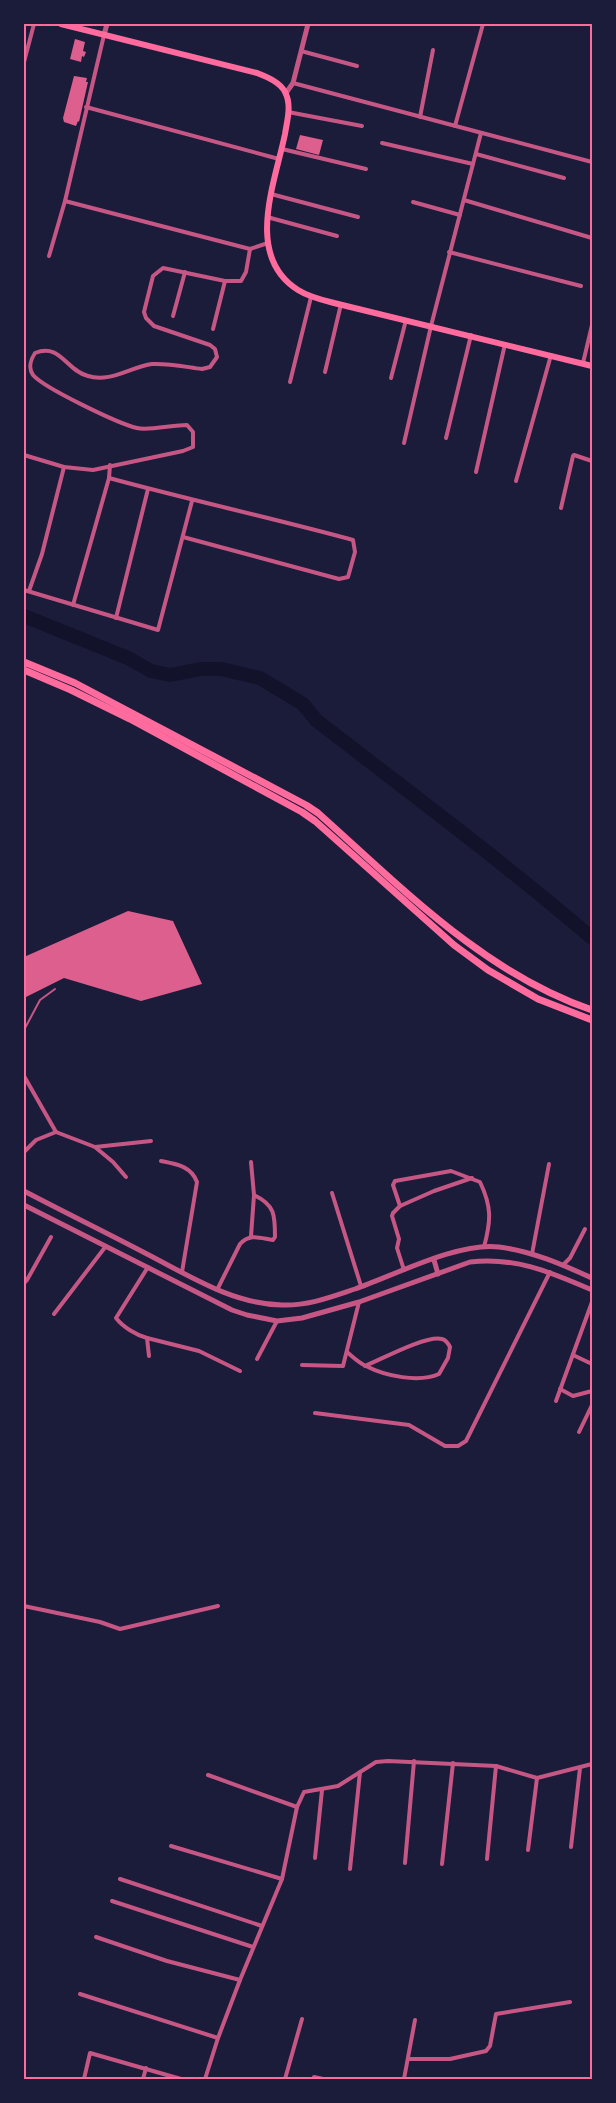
<svg xmlns="http://www.w3.org/2000/svg" width="616" height="2103" font-family="'Noto Sans',sans-serif">
<style>
.lines{fill:none;stroke-linecap:round;stroke-linejoin:round}
.river{stroke:#12122b;stroke-width:14}
.building{fill:#dd5f8e}
.service{stroke:#c65784;stroke-width:2}
.minor{stroke:#c65784;stroke-width:4}
.tertiary{stroke:#c65784;stroke-width:5}
.primary{stroke:#ff6b9d;stroke-width:6}
.trunk{stroke:#ff6b9d;stroke-width:7}
.neatline{fill:none;stroke:#ff6b9d;stroke-width:2}
</style>
<rect width="100%" height="100%" fill="#1b1b3a"/>
<g class="lines">
<path class="river" d="M24,616L128,658L151,671L170,675L201,669H221L260,678L303,704L316,720C409,792 503,862 592,938"/>
</g>
<g class="building">
<polygon points="75,39 85,42 83,51 86,52 84,57 82,56 81,62 70,59"/>
<polygon points="74,76 87,78 86,82 88,82 79,122 78,121 76,126 64,122 63,118"/>
<polygon points="300,135 323,140 319,155 296,149"/>
<polygon points="128,911 173,921 202,984 141,1001 64,978 24,998 24,957"/>
</g>
<g class="lines">
<polyline class="service" points="24,1030 40,1000 55,989"/>
<g class="minor">
<polyline points="301,51 357,66"/>
<polyline points="24,62 34,24"/>
<polyline points="293,83 592,162"/>
<polyline points="86,107 279,159"/>
<polyline points="288,112 362,126"/>
<polyline points="420,117 433,50"/>
<polyline points="455,126 483,24"/>
<polyline points="382,143 473,164"/>
<polyline points="282,149 366,169"/>
<polyline points="476,154 564,178"/>
<polyline points="271,194 358,217"/>
<polyline points="464,200 592,238"/>
<polyline points="65,201 250,249"/>
<polyline points="413,202 460,215"/>
<polyline points="267,217 337,236"/>
<polyline points="250,249 268,243"/>
<polyline points="449,252 581,286"/>
<polyline points="49,256 65,201 104,35"/>
<polyline points="173,316 185,272"/>
<polyline points="213,329 225,281"/>
<polyline points="583,363 592,325"/>
<polyline points="325,372 341,304"/>
<polyline points="391,378 406,320"/>
<polyline points="290,382 311,297"/>
<polyline points="446,438 471,335"/>
<polyline points="404,443 431,326 481,133"/>
<path d="M24,455L64,467L93,470L183,451L193,447V432L187,425C173,425 147,431 137,428C119,424 44,388 33,375C28,368 31,359 35,353C61,343 65,370 88,376C110,383 130,367 152,364C168,363 186,367 202,369L210,367L217,357L215,349L210,345L154,326L146,318L144,312L153,276L163,268L225,281H241L246,272L250,249"/>
<polyline points="476,472 505,344"/>
<path d="M109,478C190,500 272,518 353,540L355,552L348,577L339,579L183,537"/>
<polyline points="516,481 551,355"/>
<polyline points="561,508 573,456 574,455 592,461"/>
<polyline points="24,590 158,630 192,501"/>
<polyline points="29,591 42,554 64,467"/>
<polyline points="73,605 109,478 110,465"/>
<polyline points="116,618 148,489"/>
<polyline points="24,1076 56,1132 95,1147 113,1162 126,1177"/>
<polyline points="95,1147 151,1141"/>
<polyline points="24,1152 36,1140 56,1132"/>
<path d="M161,1161C176,1164 191,1166 197,1182L182,1272"/>
<polyline points="332,1193 361,1286"/>
<polyline points="400,1206 434,1191 472,1178"/>
<polyline points="251,1236 254,1195 251,1162"/>
<polyline points="532,1254 549,1164"/>
<polyline points="563,1265 570,1258 585,1229"/>
<path d="M148,1267L116,1318C123,1327 136,1335 147,1338L149,1356"/>
<path d="M404,1270L397,1248L399,1239L392,1216L393,1213L400,1206L393,1185L395,1181L451,1171L480,1182C492,1207 491,1221 484,1247"/>
<polyline points="24,1283 27,1280 51,1237"/>
<path d="M217,1290L240,1244C250,1233 260,1238 273,1240L275,1237C275,1215 275,1205 254,1195"/>
<polyline points="54,1314 106,1246"/>
<polyline points="147,1338 199,1351 240,1371"/>
<path d="M347,1352C353,1357 359,1363 366,1366C385,1376 419,1383 439,1374L448,1358L450,1347C448,1343 446,1340 442,1339C426,1335 382,1359 365,1366"/>
<polyline points="573,1355 592,1364"/>
<polyline points="257,1359 277,1321"/>
<polyline points="302,1365 343,1366 359,1302"/>
<polyline points="560,1389 573,1396 592,1391"/>
<polyline points="556,1401 592,1302"/>
<polyline points="315,1413 409,1425 445,1446 458,1446 466,1441 550,1272"/>
<polyline points="579,1432 592,1405"/>
<polyline points="24,1606 100,1622 120,1629 218,1606"/>
<polyline points="208,1775 297,1807"/>
<polyline points="171,1846 282,1879"/>
<polyline points="571,1847 580,1768"/>
<polyline points="528,1850 537,1778"/>
<polyline points="315,1858 322,1790"/>
<polyline points="487,1859 496,1766"/>
<polyline points="405,1863 414,1761"/>
<polyline points="442,1864 453,1763"/>
<polyline points="350,1869 360,1772"/>
<polyline points="120,1879 262,1926"/>
<polyline points="112,1901 253,1947"/>
<polyline points="96,1937 167,1961 240,1980"/>
<polyline points="80,1994 218,2038"/>
<polyline points="409,2059 450,2059 486,2051 490,2046 496,2014 570,2002"/>
<polyline points="84,2079 90,2053 181,2079"/>
<polyline points="143,2079 146,2068"/>
<polyline points="205,2079 218,2038 240,1980 282,1879 297,1807 304,1792 338,1786 376,1762 388,1761 496,1766 537,1778 592,1764"/>
<polyline points="285,2079 302,2019"/>
<polyline points="314,2079 314,2077 323,2079"/>
<polyline points="404,2079 415,2020"/>
</g>
<g class="tertiary">
<polyline points="104,35 107,24"/>
<polyline points="286,93 293,83 308,24"/>
<path d="M24,1191C64,1212 105,1232 145,1253C188,1275 232,1304 282,1305C308,1306 331,1297 355,1289C395,1275 458,1242 499,1247C532,1251 563,1265 592,1278"/>
<path d="M24,1205L232,1310L247,1315L277,1321L302,1318L359,1302L470,1262C517,1257 550,1272 592,1290"/>
<polyline points="434,1260 438,1274"/>
</g>
<path class="primary" d="M61,24L257,73C267,77 280,82 285,92C292,105 287,121 285,134C275,183 244,256 298,290C309,297 322,300 334,303L592,366"/>
<g class="trunk">
<path d="M24,662L75,683L306,805L318,813C402,888 484,973 592,1010"/>
<polyline points="24,670 71,690 130,719 302,812 315,821 454,945 488,970 538,999 592,1020"/>
</g>
</g>
<rect width="616" height="2103" fill="none" stroke="#1b1b3a" stroke-width="50"/>
<rect x="25" y="25" width="566" height="2053" class="neatline"/>
</svg>
